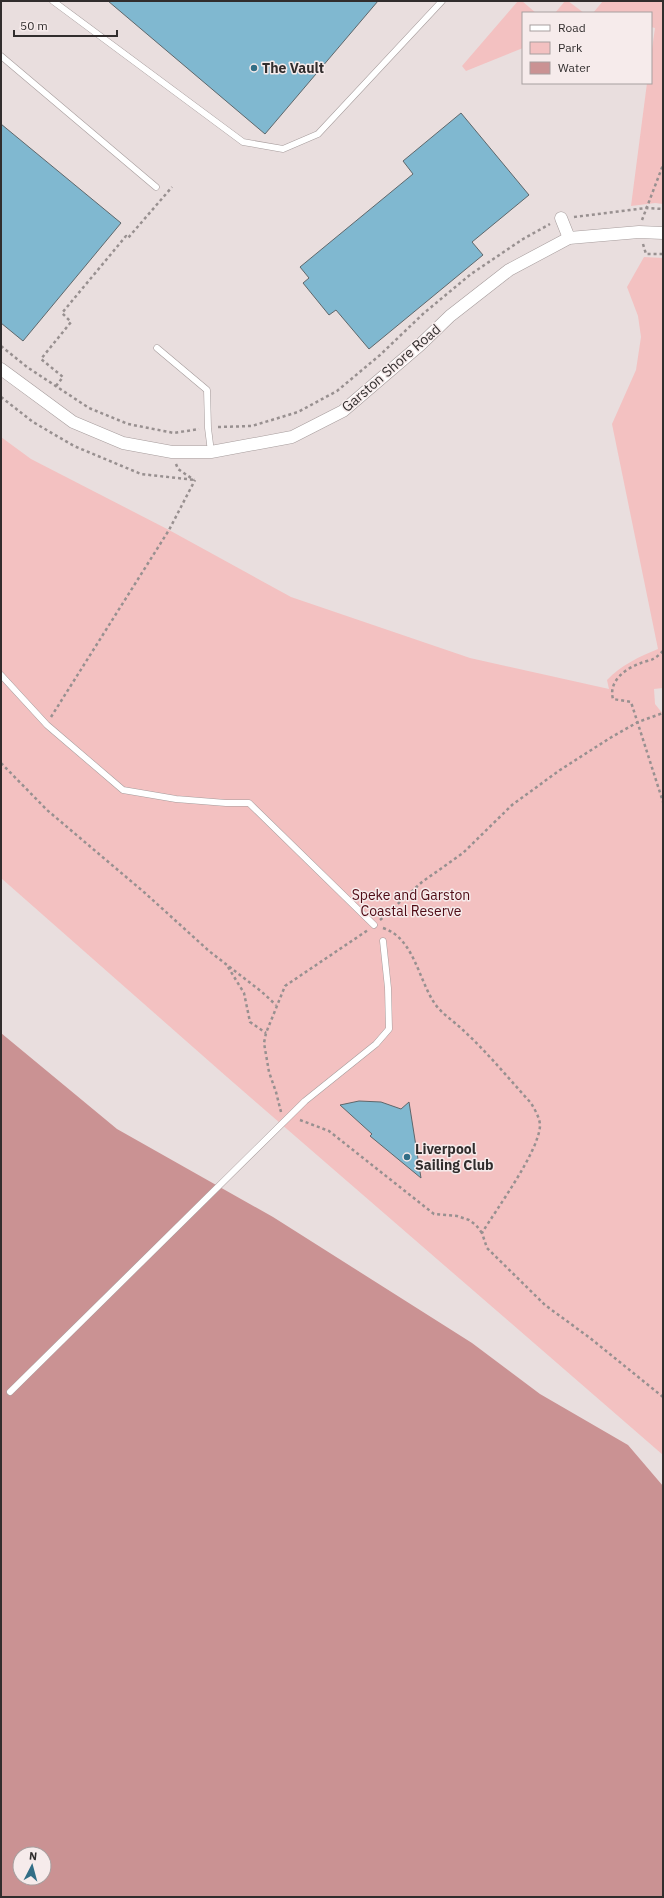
<svg xmlns="http://www.w3.org/2000/svg" width="664" height="1898" font-family="'IBM Plex Sans',sans-serif">
<style>
.green{fill:#f3c1c1}
.water{fill:#ca9293;fill-rule:evenodd}
.building{fill:#80b8d0;stroke:#5f676b}
.lines{fill:none;stroke-linecap:round;stroke-linejoin:round}
.lane-casing{stroke:#a69c9c;stroke-width:7}
.street-casing{stroke:#a69c9c;stroke-width:13}
.path{stroke:#989090;stroke-width:2.5;stroke-dasharray:3 3;stroke-linecap:butt}
.lane{stroke:#fff;stroke-width:6}
.street{stroke:#fff;stroke-width:12}
.poi-dot{fill:#326e86;stroke:#f6ebeb;stroke-width:1.5}
.labels{text-anchor:middle;dominant-baseline:central;stroke-width:3;stroke-linejoin:round;paint-order:stroke}
.poi-label{font-size:14px;font-weight:bold;fill:#312d2d;stroke:#f6ebeb;text-anchor:start}
.street-label{font-size:14px;fill:#312d2d;stroke:#f6ebeb}
.park-label{font-size:14px;fill:#4f0b15;stroke:#f6ebeb}
</style>
<rect width="100%" height="100%" fill="#e9dede"/>
<g class="green">
<polygon points="518,1 522,1 536,13 523,13 523,48 466,71 462,66"/>
<polygon points="565,1 568,1 584,13 555,13"/>
<polygon points="603,1 663,1 663,204 655,203 631,206 647,83 651,83 651,56 655,28 651,27 651,13 593,13"/>
<path d="M644,257L663,258V688L654,689L655,704L663,714V1455L227,1077L1,878V437L31,459L169,530L291,597L470,658L609,689L607,680C621,665 639,657 658,649L612,424L636,370L641,337L638,316L627,287Z"/>
</g>
<path class="water" d="M1,1033L117,1129L273,1217L472,1343L540,1394L628,1445L663,1486V1897H1ZM20,1854H44V1878H20Z"/>
<g class="building">
<polygon points="108,1 378,1 265,134"/>
<polygon points="461,113 529,195 472,242 483,255 369,349 336,310 329,315 303,283 309,278 300,267 413,174 403,161"/>
<polygon points="1,124 121,223 23,341 1,323"/>
<polygon points="359,1101 381,1102 401,1109 409,1102 421,1178 370,1136 372,1134 340,1105"/>
</g>
<g class="lines">
<g class="lane-casing">
<g id="lane">
<polyline points="53,1 243,142 283,149 318,134 442,1"/>
<polyline points="1,56 156,187"/>
<polyline points="157,348 207,390 208,428 211,452"/>
<polyline points="1,675 47,725 123,790 176,799 226,803 249,803 374,925"/>
<polyline points="10,1392 305,1101 376,1044 389,1029 388,988 383,941"/>
</g>
</g>
<g class="street-casing">
<g id="street">
<polyline points="561,218 569,238"/>
<polyline points="1,369 73,422 123,443 172,452 211,452 292,437 343,411 420,345 450,316 509,270 569,238 639,232 663,233"/>
</g>
</g>
<g class="path">
<polyline points="574,217 646,208 663,209"/>
<polyline points="642,220 663,165"/>
<polyline points="643,244 646,254 663,254"/>
<polyline points="1,346 27,367 89,408 128,424 174,433 199,429"/>
<polyline points="56,386 63,377 41,359 71,322 62,313 126,236 128,238 172,187"/>
<polyline points="1,397 33,422 74,446 141,474 195,480"/>
<polyline points="218,427 252,426 298,412 337,391 380,355 424,313 471,274 523,239 550,224"/>
<polyline points="176,464 178,469 194,480"/>
<path d="M663,651C660,654 657,657 653,659C650,661 645,661 641,663C626,668 608,681 613,699L631,702L663,802"/>
<polyline points="51,717 169,530 195,480"/>
<polyline points="1,763 47,810 145,893 209,951 262,992 276,1005"/>
<polyline points="380,920 422,882 463,853 512,805 560,770 610,738 638,722 663,713"/>
<path d="M383,928C414,938 418,979 435,1004C443,1015 454,1021 464,1031C488,1053 509,1079 531,1103C535,1110 540,1118 540,1126C538,1153 497,1208 482,1233L487,1248L545,1305L590,1338L663,1397"/>
<polyline points="228,967 244,993 250,1022 266,1033"/>
<polyline points="281,1112 276,1092 269,1072 264,1043 266,1033 285,986 368,930"/>
<polyline points="300,1120 329,1131 434,1214 457,1216 469,1220 476,1225 482,1233"/>
</g>
<use href="#lane" class="lane"/>
<use href="#street" class="street"/>
</g>
<g class="poi-dot">
<circle cx="254" cy="68" r="4"/>
<circle cx="407" cy="1157" r="4"/>
</g>
<g class="labels">
<g class="poi-label">
<text x="262" y="68">The Vault</text>
<text x="415" y="1149">Liverpool<tspan x="415" dy="16">Sailing Club</tspan></text>
</g>
<g class="street-label">
<text transform="translate(391 368) rotate(-41)">Garston Shore Road</text>
</g>
<g class="park-label">
<text x="411" y="895">Speke and Garston<tspan x="411" dy="16">Coastal Reserve</tspan></text>
</g>
</g>
<rect width="664" height="1898" fill="none" stroke="#312d2d" stroke-width="4"/>
<rect x="522" y="12" width="130" height="72" fill="#f6ebeb" stroke="#a79f9f"/>
<rect x="530" y="25" width="20" height="6" fill="#ffffff" stroke="#a79f9f"/>
<text x="558" y="32" font-size="12" fill="#312d2d">Road</text>
<rect x="530" y="42" width="20" height="12" fill="#f3c1c1" stroke="#a79f9f"/>
<text x="558" y="52" font-size="12" fill="#312d2d">Park</text>
<rect x="530" y="62" width="20" height="12" fill="#ca9293" stroke="#a79f9f"/>
<text x="558" y="72" font-size="12" fill="#312d2d">Water</text>
<g transform="translate(32 1866) rotate(6)"><circle r="19" fill="#f6ebeb" stroke="#a79f9f"/>
<path d="M0-3L7 15L0 10L-7 15Z" fill="#326e86"/>
<text y="-6" font-size="11" font-weight="bold" text-anchor="middle" fill="#312d2d">N</text>
</g>
<path d="M14 30v6h103v-6" fill="none" stroke="#312d2d" stroke-width="2"/>
<text x="20" y="30" font-size="12" fill="#312d2d" stroke="#f6ebeb" stroke-width="3" paint-order="stroke">50 m</text>
</svg>
